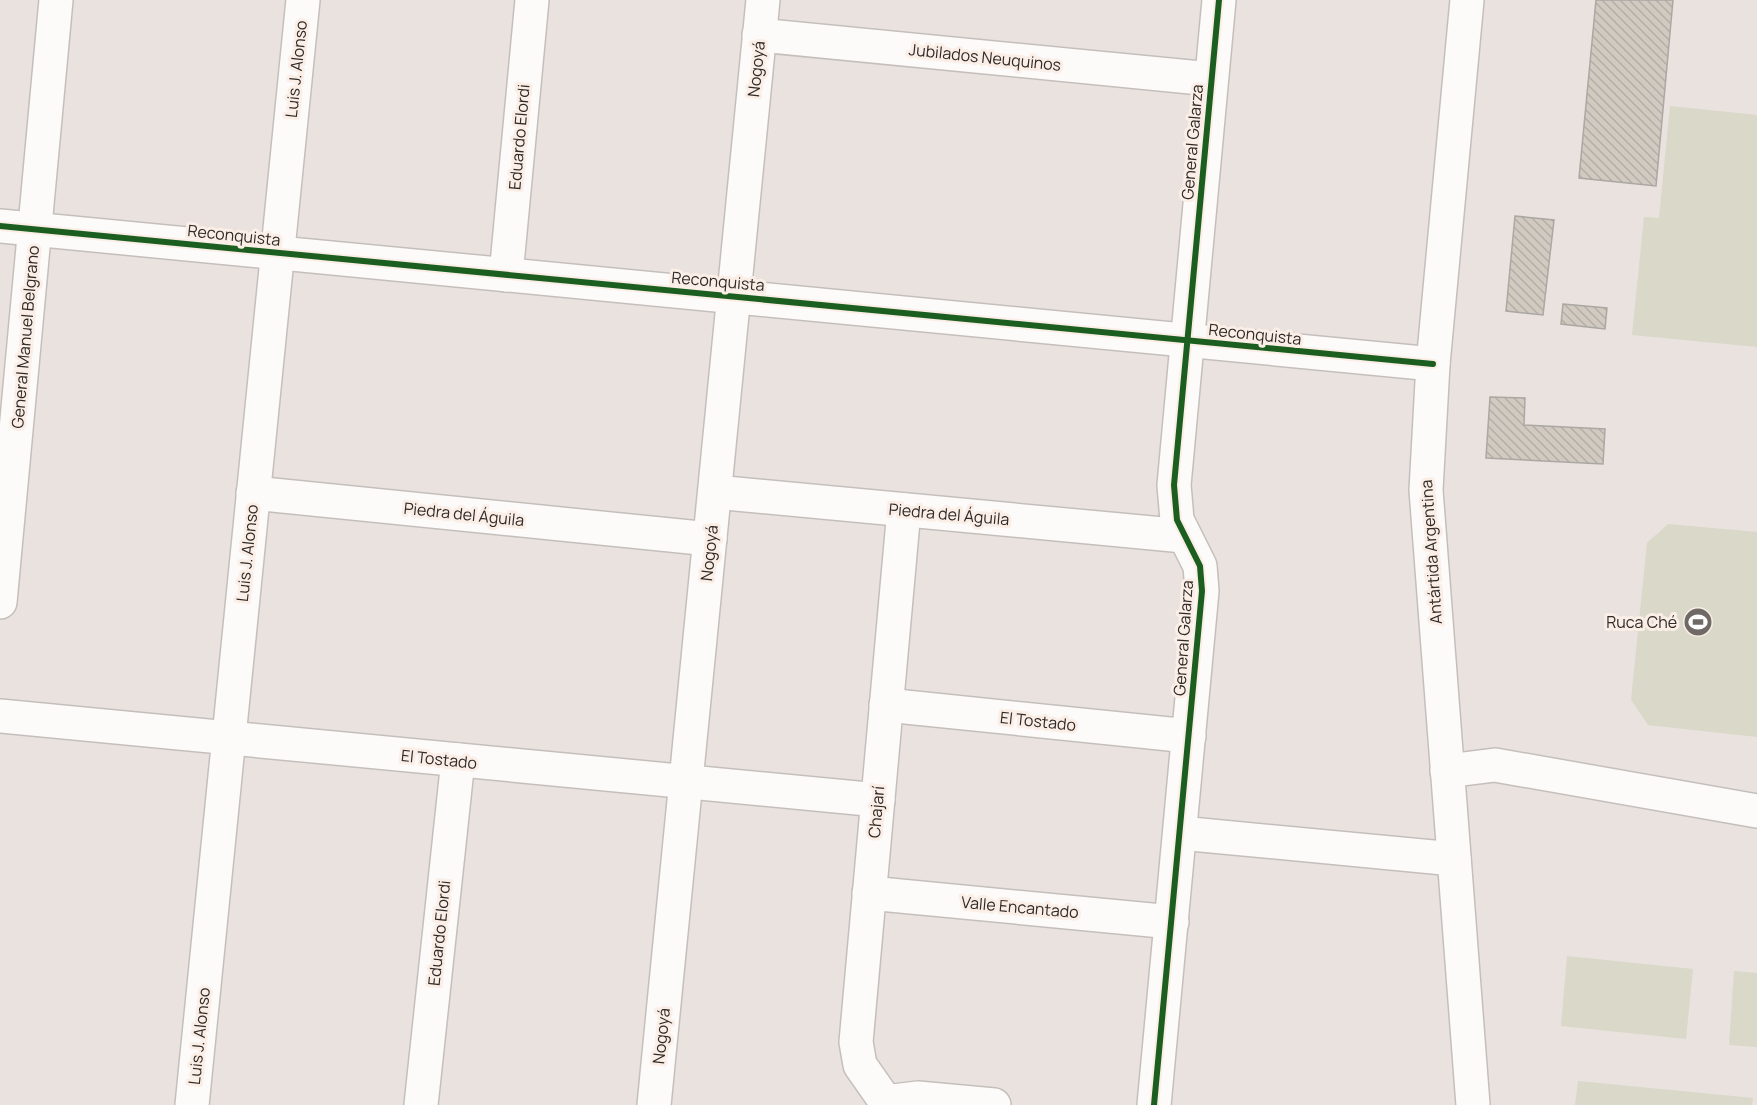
<svg xmlns="http://www.w3.org/2000/svg" width="1757" height="1105" font-family="Manrope,sans-serif">
<style>
.park{fill:#d9d8c9}
.building{fill:url(#building-back-hatch);stroke:#aba7a3;stroke-width:1.5}
.lines{fill:none;stroke-linecap:round;stroke-linejoin:round}
.minor-casing{stroke:#c5bfbc;stroke-width:36}
.major-casing{stroke:#c5bfbc;stroke-width:36}
.minor{stroke:#fcfbfa;stroke-width:33}
.major{stroke:#fcfbfa;stroke-width:33}
.cycleway-casing{stroke:#fbeee6;stroke-width:10}
.cycleway{stroke:#1b5e20;stroke-width:6}
.labels{text-anchor:middle;dominant-baseline:central;stroke-width:6;stroke-linejoin:round;paint-order:stroke}
.street-label{font-size:16px;fill:#2f2a27;stroke:#fbeee6}
.poi-label{font-size:16px;fill:#2f2a27;stroke:#fbeee6;text-anchor:end}
</style>
<defs>
<pattern id="building-back-hatch" width="6" height="6" patternUnits="userSpaceOnUse" patternTransform="scale(1.5)"><rect width="6" height="6" fill="#d1cac1"/><path d="M-1 5l2 2M0 0l6 6M5-1l2 2" fill="none" stroke="#b4aea6"/></pattern>
</defs>
<rect width="100%" height="100%" fill="#e9e2de"/>
<g class="park">
<polygon points="1670,106 1757,115 1757,347 1632,335 1644,217 1659,218"/>
<polygon points="1668,524 1757,532 1757,737 1648,725 1631,700 1647,543"/>
<polygon points="1567,956 1693,969 1686,1039 1561,1026"/>
<polygon points="1734,971 1757,973 1757,1047 1729,1045"/>
<polygon points="1578,1081 1753,1098 1752,1105 1575,1105"/>
</g>
<g class="building">
<polygon points="1596,0 1673,0 1656,186 1579,178"/>
<polygon points="1515,216 1554,220 1543,315 1506,311"/>
<polygon points="1563,304 1607,308 1605,329 1561,324"/>
<polygon points="1490,397 1525,398 1524,425 1605,429 1603,464 1486,458"/>
</g>
<g class="lines">
<g class="minor-casing">
<g id="minor">
<polyline points="759,35 1211,79"/>
<polyline points="0,226 1433,364"/>
<polyline points="506,275 532,0"/>
<polyline points="715,492 1184,536"/>
<polyline points="253,493 710,539"/>
<polyline points="886,705 1189,736"/>
<polyline points="0,716 878,800"/>
<polyline points="1447,771 1495,765 1757,811"/>
<polyline points="1180,833 1454,859"/>
<polyline points="869,893 1172,922"/>
<polyline points="885,1102 918,1098 994,1105"/>
<polyline points="192,1105 303,0"/>
<polyline points="421,1105 458,760"/>
<polyline points="654,1105 763,0"/>
<polyline points="888,1105 860,1065 856,1042 904,510"/>
<polyline points="1154,1105 1202,591 1200,566 1177,520 1174,485 1219,0"/>
</g>
</g>
<g class="major-casing">
<g id="major">
<polyline points="1467,0 1433,364 1426,490 1473,1105"/>
<polyline points="0,602 56,0"/>
</g>
</g>
<use href="#minor" class="minor"/>
<use href="#major" class="major"/>
<g class="cycleway-casing">
<g id="cycleway">
<polyline points="0,226 1433,364"/>
<polyline points="1154,1105 1202,591 1200,566 1177,520 1174,485 1219,0"/>
</g>
</g>
<use href="#cycleway" class="cycleway"/>
</g>
<defs>
<g id="stadium-disc" transform="scale(1.5)"><circle r="9.5" fill="#706a67" stroke="#fbeee6"/><path d="M0-5a6.5 5 0 1 0 0 10a6.5 5 0 1 0 0-10ZM-3.5-1.8h7v3.6h-7Z" fill="#fff"/></g>
</defs>
<g fill-rule="evenodd">
<use href="#stadium-disc" x="1698" y="622"/>
</g>
<g class="labels">
<g class="street-label">
<text transform="translate(985 57) rotate(6)">Jubilados Neuquinos</text>
<text transform="translate(296 69) rotate(-84)">Luis J. Alonso</text>
<text transform="translate(756 69) rotate(-84)">Nogoyá</text>
<text transform="translate(519 137) rotate(-85)">Eduardo Elordi</text>
<text transform="translate(1192 142) rotate(-85)">General Galarza</text>
<text transform="translate(234 235) rotate(6)">Reconquista</text>
<text transform="translate(718 281) rotate(5)">Reconquista</text>
<text transform="translate(1255 334) rotate(6)">Reconquista</text>
<text transform="translate(25 337) rotate(-85)">General Manuel Belgrano</text>
<text transform="translate(464 514) rotate(6)">Piedra del Águila</text>
<text transform="translate(949 514) rotate(5)">Piedra del Águila</text>
<text transform="translate(1431 552) rotate(-94)">Antártida Argentina</text>
<text transform="translate(247 553) rotate(-84)">Luis J. Alonso</text>
<text transform="translate(709 553) rotate(-84)">Nogoyá</text>
<text transform="translate(1183 638) rotate(-86)">General Galarza</text>
<text transform="translate(1038 721) rotate(6)">El Tostado</text>
<text transform="translate(439 759) rotate(6)">El Tostado</text>
<text transform="translate(876 812) rotate(-85)">Chajarí</text>
<text transform="translate(1020 907) rotate(5)">Valle Encantado</text>
<text transform="translate(439 933) rotate(-84)">Eduardo Elordi</text>
<text transform="translate(199 1036) rotate(-84)">Luis J. Alonso</text>
<text transform="translate(661 1036) rotate(-84)">Nogoyá</text>
</g>
<g class="poi-label">
<text x="1677" y="622">Ruca Ché</text>
</g>
</g>
</svg>
